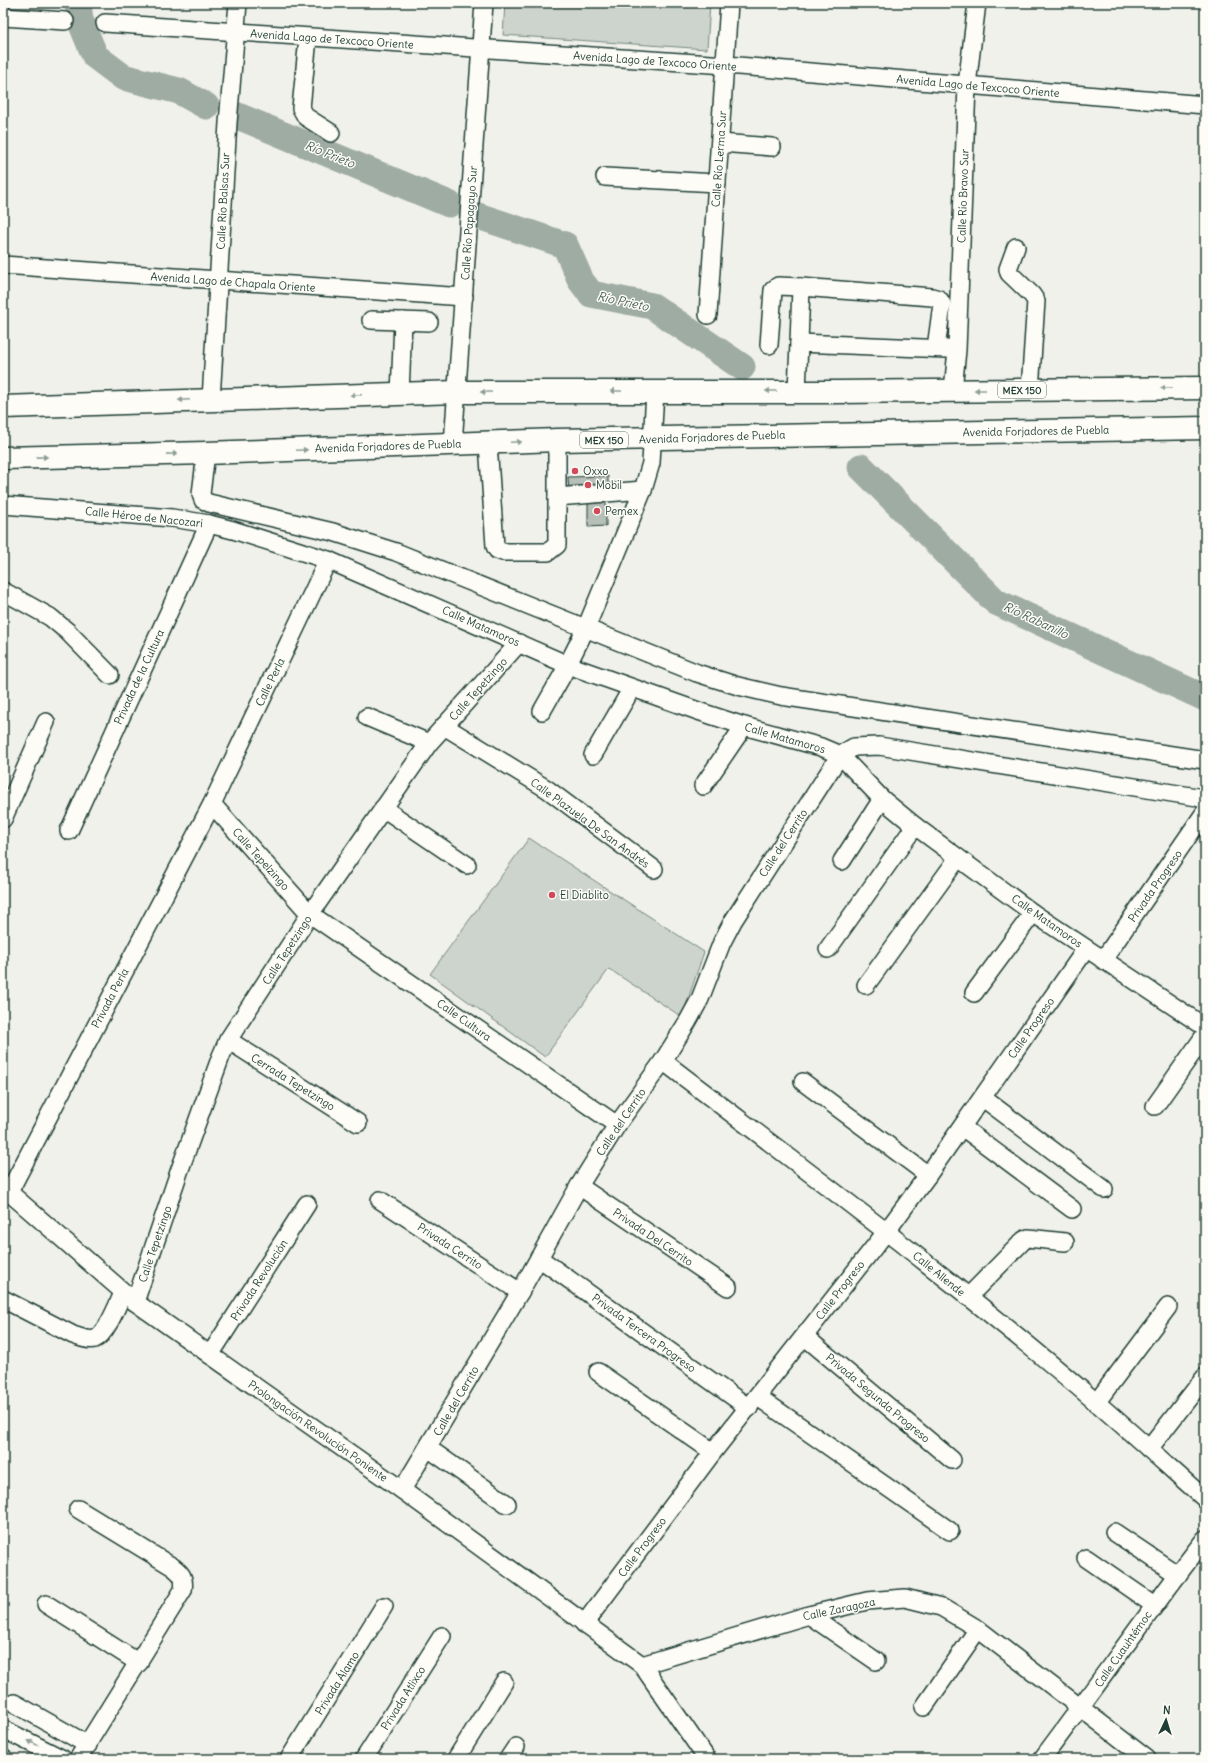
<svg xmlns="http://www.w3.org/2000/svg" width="1208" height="1762" font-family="Delius,sans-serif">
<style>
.garden{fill:#cdd3cd;stroke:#768880}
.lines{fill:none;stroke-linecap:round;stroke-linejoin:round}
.river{stroke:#9faca4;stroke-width:27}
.building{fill:#b6bfb8;stroke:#1f3d34}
.minor-casing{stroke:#1f3d34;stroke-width:20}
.major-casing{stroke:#1f3d34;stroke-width:25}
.minor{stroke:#fdfcf7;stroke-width:17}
.major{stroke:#fdfcf7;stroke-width:22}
.oneway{fill:#8e9c96}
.poi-dot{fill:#d1495b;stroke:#fdfcf7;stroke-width:1.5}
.labels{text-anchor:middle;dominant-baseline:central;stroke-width:3;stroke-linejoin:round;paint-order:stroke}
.shield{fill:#fdfcf7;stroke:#62766e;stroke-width:1}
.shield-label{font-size:10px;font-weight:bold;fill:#1f3d34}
.street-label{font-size:11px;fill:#1f3d34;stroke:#fdfcf7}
.poi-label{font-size:11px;fill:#1f3d34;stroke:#fdfcf7;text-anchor:start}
.water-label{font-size:12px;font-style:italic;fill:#455e56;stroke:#fdfcf7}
</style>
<rect width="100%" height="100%" fill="#f0f1eb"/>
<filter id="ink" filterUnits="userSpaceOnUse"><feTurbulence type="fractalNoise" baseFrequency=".025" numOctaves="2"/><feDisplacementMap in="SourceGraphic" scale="8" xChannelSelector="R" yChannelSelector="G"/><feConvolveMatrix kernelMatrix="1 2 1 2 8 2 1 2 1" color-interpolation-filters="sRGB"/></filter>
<g filter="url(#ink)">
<g class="garden">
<polygon points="505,3 710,3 707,49 503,35"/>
<polygon points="529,838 704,952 682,1017 609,969 545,1057 430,974"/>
</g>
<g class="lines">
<g class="river">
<polyline points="78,3 80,20 95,56 123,77 179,91 206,106"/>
<polyline points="233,114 449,204"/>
<polyline points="472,214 565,245 581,281 591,294 652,306 742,367"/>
<polyline points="861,467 996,602 1205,698"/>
</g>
</g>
<g class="building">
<polygon points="608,476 608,492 569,493 568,477"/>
<polygon points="588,496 606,496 606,526 588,527"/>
</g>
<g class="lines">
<g class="minor-casing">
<g id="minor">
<polyline points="3,17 65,21"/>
<polyline points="105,23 726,65 1205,105"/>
<polyline points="308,38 301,108 306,117 331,133"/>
<polyline points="720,143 772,147"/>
<polyline points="605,177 717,183"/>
<polyline points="1016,247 1008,269 1009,273 1032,295 1036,301 1030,390"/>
<polyline points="3,265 464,297"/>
<polyline points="708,315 729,3"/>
<polyline points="371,320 429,322"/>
<polyline points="799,343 801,287 932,297 939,299 942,304 936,348"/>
<polyline points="769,345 773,290 778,286 801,287"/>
<polyline points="953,390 957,350 967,85 977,3"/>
<polyline points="797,391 799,343 947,349"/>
<polyline points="400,394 403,321"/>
<polyline points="211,399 228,123 238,3"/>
<polyline points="488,443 495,546 497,550 503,552 548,552 557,545 557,440"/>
<polyline points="453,444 484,3"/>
<polyline points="206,453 201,494 203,500 209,503 333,532 396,552 697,673 738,686 781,696 1205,760"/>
<polyline points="557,497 643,490"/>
<polyline points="3,505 172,518 209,524 233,530 328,560 568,665 701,712 744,726 821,747 840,755 882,799 915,826 1033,913 1205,1027"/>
<polyline points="3,591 50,617 67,631 110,675"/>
<polyline points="542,711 563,674 586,628 643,490 651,463 655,391"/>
<polyline points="367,717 429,743"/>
<polyline points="444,726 547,789 654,869"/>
<polyline points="593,755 632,688"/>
<polyline points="703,786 744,726"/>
<polyline points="212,804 310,914 617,1125"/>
<polyline points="383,808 467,865"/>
<polyline points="3,819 46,722"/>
<polyline points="69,831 209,524"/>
<polyline points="842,861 882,799"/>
<polyline points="828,949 915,826"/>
<polyline points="1103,960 1205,812"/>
<polyline points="866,985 958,858"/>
<polyline points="974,993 1033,913"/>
<polyline points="228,1040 358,1123"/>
<path d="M663,1061C809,1173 958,1283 1097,1403C1134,1435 1169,1467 1205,1499"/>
<polyline points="803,1082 928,1175"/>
<polyline points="983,1098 1104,1189"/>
<polyline points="1155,1106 1205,1035"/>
<polyline points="962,1127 1072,1209"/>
<polyline points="579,1186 728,1287"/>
<polyline points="3,1187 135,1302 402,1490 642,1665 707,1759"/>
<polyline points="9,1192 212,804 328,560"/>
<polyline points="380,1200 520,1292"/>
<polyline points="539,1258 749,1408"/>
<polyline points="968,1297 1024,1240 1028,1238 1065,1242"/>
<path d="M3,1299L73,1335C79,1337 88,1341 95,1339C106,1335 118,1304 123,1293"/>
<polyline points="135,1302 179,1172 221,1056 228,1040 310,914 429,743 519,643"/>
<polyline points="804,1336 952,1460"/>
<polyline points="210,1355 307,1204"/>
<polyline points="598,1372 713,1452"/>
<polyline points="758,1397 950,1531"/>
<polyline points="1096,1403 1168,1307"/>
<polyline points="428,1448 507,1504"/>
<polyline points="1149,1449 1205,1377"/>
<polyline points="402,1490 520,1292 579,1186 617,1125 663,1061 688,1021 700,999 722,942 733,921 840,755 854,747 879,746 1197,797 1205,800"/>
<path d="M78,1509L173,1567C182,1574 185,1578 183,1590L78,1759"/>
<polyline points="1114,1532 1178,1575"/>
<polyline points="1086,1558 1154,1605"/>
<polyline points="46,1604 139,1663"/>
<polyline points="809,1615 876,1661"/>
<polyline points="584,1624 713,1452 886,1232 928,1175 1086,949"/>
<polyline points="642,1665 809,1615 867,1601 905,1598 941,1607 978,1629 1147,1759"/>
<polyline points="14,1703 88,1745"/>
<polyline points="924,1707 978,1629"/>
<polyline points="3,1729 63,1759"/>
<polyline points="3,1758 4,1759"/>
<polyline points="289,1759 384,1606"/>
<polyline points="364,1759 442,1636"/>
<polyline points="456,1759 504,1682"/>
<polyline points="508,1759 516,1747"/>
<path d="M1042,1759C1097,1686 1149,1611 1205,1539"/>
</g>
</g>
<g class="major-casing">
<g id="major">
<polyline points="3,407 457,392 838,392 1205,388"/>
<polyline points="3,458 206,453 557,440 1205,428"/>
</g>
</g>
<use href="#minor" class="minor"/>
<use href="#major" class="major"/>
</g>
<defs><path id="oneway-solid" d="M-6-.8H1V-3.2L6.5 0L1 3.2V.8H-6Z"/></defs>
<g class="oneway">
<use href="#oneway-solid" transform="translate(1166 388) rotate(179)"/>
<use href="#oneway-solid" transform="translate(980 390) rotate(180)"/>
<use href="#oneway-solid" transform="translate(616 391) rotate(180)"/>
<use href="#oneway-solid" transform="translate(771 391) rotate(180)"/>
<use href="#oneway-solid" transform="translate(486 392) rotate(180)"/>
<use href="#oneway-solid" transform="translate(356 395) rotate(178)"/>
<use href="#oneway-solid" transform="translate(184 400) rotate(178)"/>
<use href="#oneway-solid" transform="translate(516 442) rotate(-2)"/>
<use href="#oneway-solid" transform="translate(302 450) rotate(-2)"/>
<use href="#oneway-solid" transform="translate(172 454) rotate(-1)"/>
<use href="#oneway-solid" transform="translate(42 457) rotate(-1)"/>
<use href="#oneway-solid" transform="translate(33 1743) rotate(-154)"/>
</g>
</g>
<g class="poi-dot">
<circle cx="575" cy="471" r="4"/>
<circle cx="588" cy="485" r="4"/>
<circle cx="597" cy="511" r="4"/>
<circle cx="552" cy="895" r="4"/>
</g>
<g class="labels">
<g class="shield">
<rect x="998" y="382" width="48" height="16" rx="3"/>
<rect x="580" y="432" width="48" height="16" rx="3"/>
</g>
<g class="shield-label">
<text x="1022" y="390">MEX 150</text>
<text x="604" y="440">MEX 150</text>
</g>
<g class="street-label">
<text transform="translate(332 39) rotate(4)">Avenida Lago de Texcoco Oriente</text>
<text transform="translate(655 61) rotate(4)">Avenida Lago de Texcoco Oriente</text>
<text transform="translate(978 86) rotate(5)">Avenida Lago de Texcoco Oriente</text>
<text transform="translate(719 159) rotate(-86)">Calle Río Lerma Sur</text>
<text transform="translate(963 196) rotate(-88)">Calle Río Bravo Sur</text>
<text transform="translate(223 201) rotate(-87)">Calle Río Balsas Sur</text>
<text transform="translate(469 223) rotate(-86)">Calle Río Papagayo Sur</text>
<text transform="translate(233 282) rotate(4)">Avenida Lago de Chapala Oriente</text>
<text transform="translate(1036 431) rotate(-1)">Avenida Forjadores de Puebla</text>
<text transform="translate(712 437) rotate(-2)">Avenida Forjadores de Puebla</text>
<text transform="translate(388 446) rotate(-2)">Avenida Forjadores de Puebla</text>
<text transform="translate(144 517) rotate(6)">Calle Héroe de Nacozari</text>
<text transform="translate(481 626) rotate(24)">Calle Matamoros</text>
<text transform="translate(139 677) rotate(-65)">Privada de la Cultura</text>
<text transform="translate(270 682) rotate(-64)">Calle Perla</text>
<text transform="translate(478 689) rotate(-48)">Calle Tepetzingo</text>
<text transform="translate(785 738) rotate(16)">Calle Matamoros</text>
<text transform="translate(590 823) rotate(36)">Calle Plazuela De San Andrés</text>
<text transform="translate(783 843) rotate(-57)">Calle del Cerrito</text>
<text transform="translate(261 859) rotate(48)">Calle Tepelzingo</text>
<text transform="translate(1155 886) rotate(-55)">Privada Progreso</text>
<text transform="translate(1047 921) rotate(35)">Calle Matamoros</text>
<text transform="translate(287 950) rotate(-57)">Calle Tepetzingo</text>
<text transform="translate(110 998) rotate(-62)">Privada Perla</text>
<text transform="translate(464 1020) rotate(35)">Calle Cultura</text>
<text transform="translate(1031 1028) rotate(-55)">Calle Progreso</text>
<text transform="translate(293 1082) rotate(32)">Cerrada Tepetzingo</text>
<text transform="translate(621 1122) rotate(-56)">Calle del Cerrito</text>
<text transform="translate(653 1237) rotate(34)">Privada Del Cerrito</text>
<text transform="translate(155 1244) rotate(-71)">Calle Tepetzingo</text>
<text transform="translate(450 1246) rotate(33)">Privada Cerrito</text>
<text transform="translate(939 1274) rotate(39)">Calle Allende</text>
<text transform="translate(259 1280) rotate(-57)">Privada Revolución</text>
<text transform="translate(840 1290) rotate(-52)">Calle Progreso</text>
<text transform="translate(644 1333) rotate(36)">Privada Tercera Progreso</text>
<text transform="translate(878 1398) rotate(40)">Privada Segunda Progreso</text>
<text transform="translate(456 1401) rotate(-60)">Calle del Cerrito</text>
<text transform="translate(318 1431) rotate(35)">Prolongación Revolución Poniente</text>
<text transform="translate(642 1547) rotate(-53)">Calle Progreso</text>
<text transform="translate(839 1609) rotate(-12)">Calle Zaragoza</text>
<text transform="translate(1123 1649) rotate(-55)">Calle Cuauhtémoc</text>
<text transform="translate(337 1683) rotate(-58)">Privada Álamo</text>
<text transform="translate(403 1698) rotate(-58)">Privada Atlixco</text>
</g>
<g class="poi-label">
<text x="583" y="471">Oxxo</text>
<text x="596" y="485">Mobil</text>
<text x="605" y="511">Pemex</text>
<text x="560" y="895">El Diablito</text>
</g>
<g class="water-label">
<text transform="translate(330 154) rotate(22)">Río Prieto</text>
<text transform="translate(623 301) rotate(12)">Río Prieto</text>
<text transform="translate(1036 620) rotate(25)">Río Rabanillo</text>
</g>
</g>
<rect width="1208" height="1762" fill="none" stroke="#fdfcf7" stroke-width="16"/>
<rect x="8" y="8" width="1192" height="1746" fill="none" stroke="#1f3d34" stroke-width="1.5" filter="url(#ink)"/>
<g transform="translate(1166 1720) rotate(4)" stroke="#fdfcf7" stroke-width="3" paint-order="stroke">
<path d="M0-3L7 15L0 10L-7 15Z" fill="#1f3d34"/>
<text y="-6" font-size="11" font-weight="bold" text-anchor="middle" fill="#1f3d34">N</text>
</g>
</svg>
